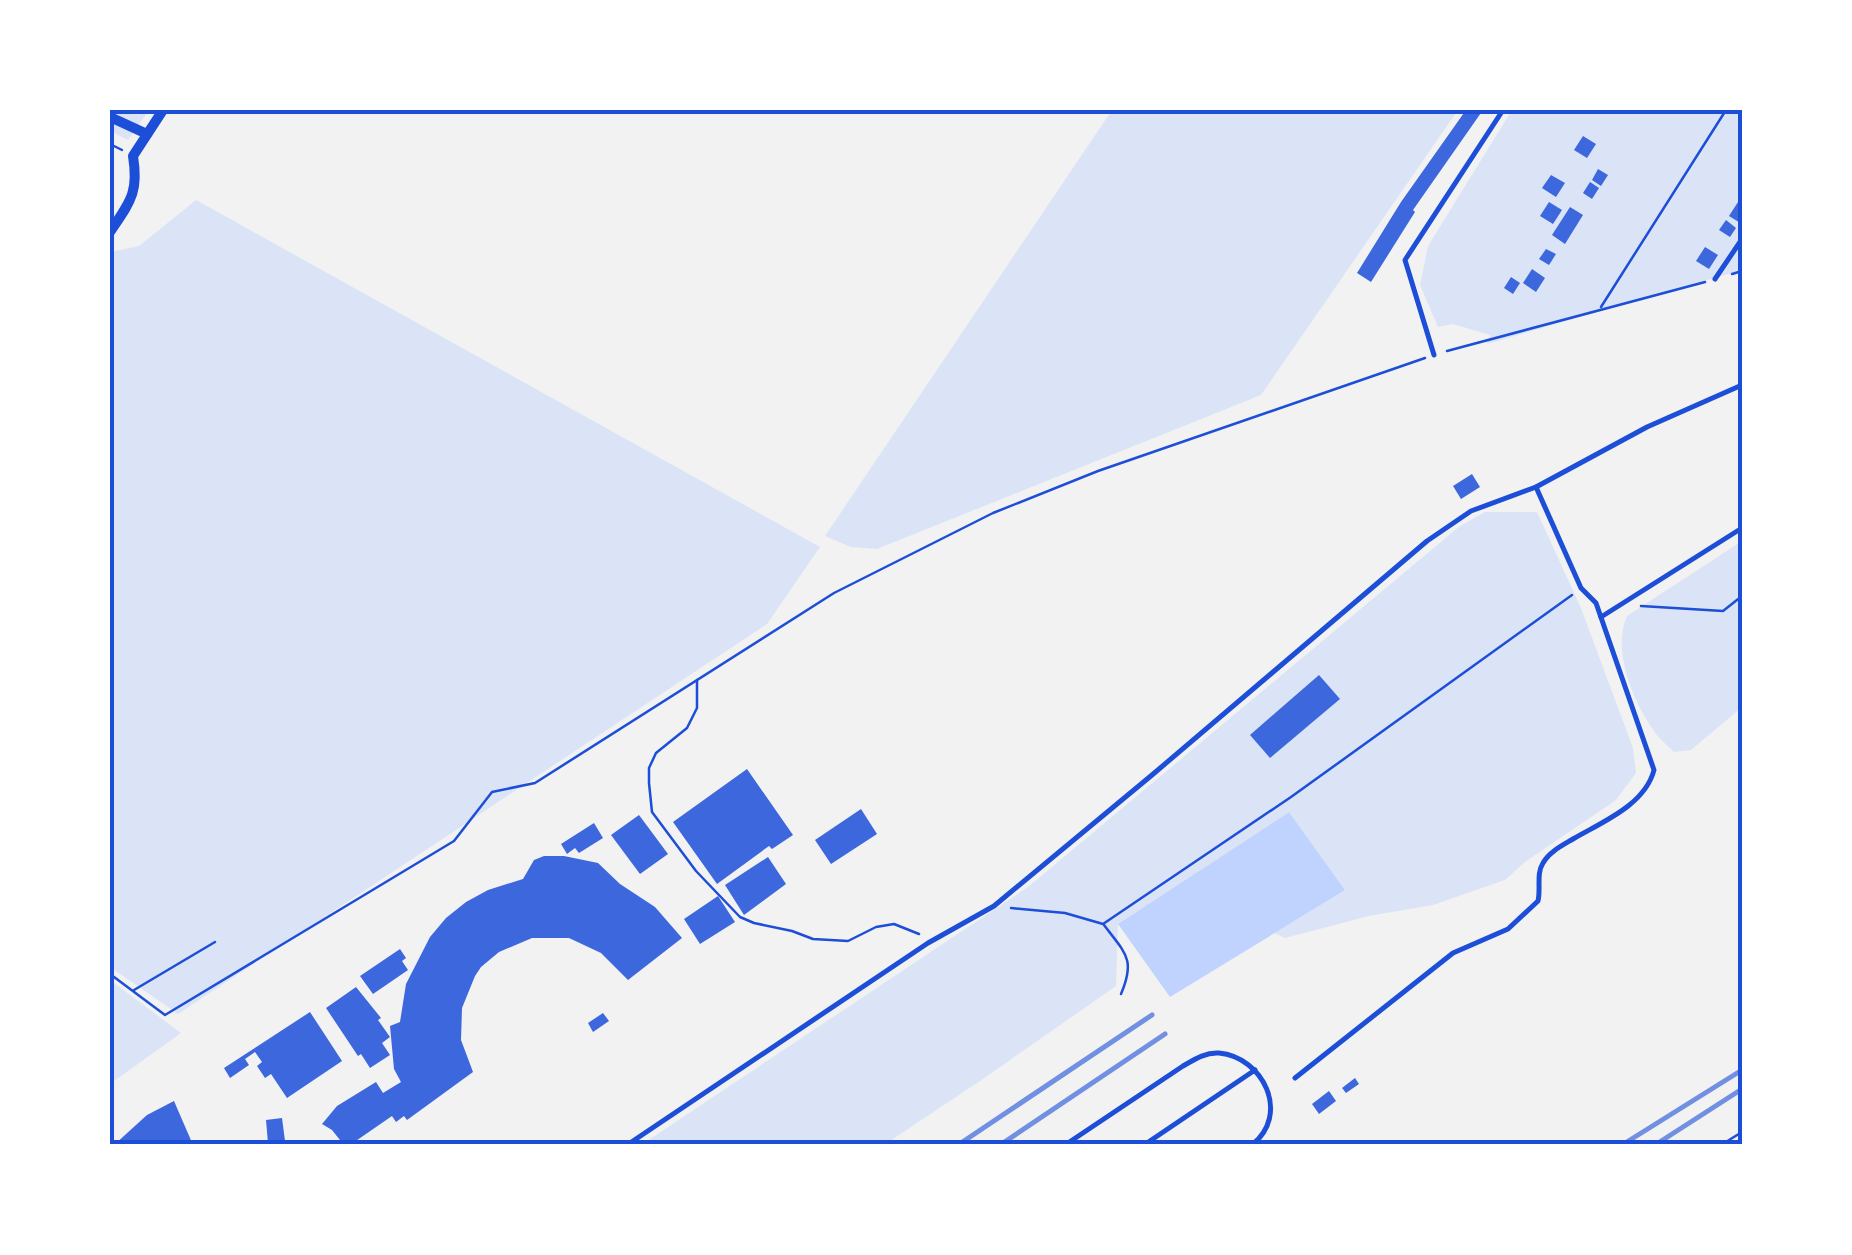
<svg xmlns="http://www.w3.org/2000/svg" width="1852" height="1255" font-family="'PT Sans Narrow',sans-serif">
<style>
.green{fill:#dbe4f7}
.water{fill:#bfd3fe}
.building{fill:#3d67dc}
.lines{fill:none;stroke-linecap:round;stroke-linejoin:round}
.path{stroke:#1d4ed8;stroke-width:2.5}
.service{stroke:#1d4ed8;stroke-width:5}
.minor{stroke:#1d4ed8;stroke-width:10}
.rail{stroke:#7290e2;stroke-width:5}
.neatline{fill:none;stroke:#1d4ed8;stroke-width:4}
</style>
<rect width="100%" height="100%" fill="#f2f2f2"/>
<g class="green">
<polygon points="110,110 149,110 128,140 110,131"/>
<polygon points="1112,110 1458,110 1261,395 877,549 851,547 825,536"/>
<polygon points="1512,110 1742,110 1742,270 1487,344 1490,335 1453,324 1438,327 1420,285 1428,246"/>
<polygon points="196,200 820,547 767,624 178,1014 110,967 110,252 139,246"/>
<polygon points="1485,512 1537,512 1581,608 1633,748 1636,773 1616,800 1525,862 1505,880 1433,905 1369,916 1285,938 1274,933 1345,890 1289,812 1118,924 1116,986 980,1081 884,1145 641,1145 1028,887 1460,526"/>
<path d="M1742,541V707L1691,750L1674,752C1666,744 1657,737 1652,728C1632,699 1612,649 1627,616Z"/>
<polygon points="110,980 181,1033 110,1084"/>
</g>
<polygon class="water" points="1289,812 1345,890 1170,997 1118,924"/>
<g class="building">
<polygon points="1466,110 1483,110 1413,210 1415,212 1371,282 1357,273 1401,202"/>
<polygon points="1583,136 1596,144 1587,158 1574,150"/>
<polygon points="1598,169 1608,175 1601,186 1592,180"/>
<polygon points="1551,175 1565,183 1556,197 1542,188"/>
<polygon points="1590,182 1599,188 1592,199 1583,193"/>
<polygon points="1549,202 1562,210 1553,224 1540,216"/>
<polygon points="1738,202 1742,205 1742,224 1729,216"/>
<polygon points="1570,207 1583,215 1565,244 1552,235"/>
<polygon points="1726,220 1736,228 1730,237 1719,230"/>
<polygon points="1705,247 1718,255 1709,269 1696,261"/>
<polygon points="1546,249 1556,254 1549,265 1539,259"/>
<polygon points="1532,269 1545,278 1536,292 1523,283"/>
<polygon points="1511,277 1520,283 1513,294 1504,288"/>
<polygon points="1472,474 1480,487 1461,499 1453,486"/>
<polygon points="1319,675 1340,699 1270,758 1250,735"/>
<polygon points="747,769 793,835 772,849 769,846 717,884 673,822"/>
<polygon points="861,809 877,834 831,864 815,840"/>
<polygon points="639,815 668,854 640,874 611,835"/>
<polygon points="594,823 603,838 579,853 575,848 567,854 561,844"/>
<polygon points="544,856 564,856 598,863 620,884 655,907 682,938 628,980 601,953 569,938 532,938 499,952 481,967 475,976 462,1008 461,1040 473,1072 407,1120 404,1116 396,1122 392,1116 350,1145 344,1145 332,1130 322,1124 337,1106 376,1082 383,1093 401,1082 394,1069 390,1026 400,1022 406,984 430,937 446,918 466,902 488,890 523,879 534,860"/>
<polygon points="768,857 786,884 744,915 725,885"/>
<polygon points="718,896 735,922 700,944 684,919"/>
<polygon points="400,949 406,958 402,961 408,970 373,994 360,976"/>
<polygon points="356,987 381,1018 378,1020 390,1037 382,1043 390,1055 370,1068 361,1054 358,1056 326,1008"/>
<polygon points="310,1012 342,1061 287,1098 271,1074 265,1078 257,1066 262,1062 255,1052 245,1059 249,1065 230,1078 224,1068"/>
<polygon points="603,1013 609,1021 593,1032 588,1023"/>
<polygon points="1355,1078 1359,1084 1346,1093 1342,1088"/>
<polygon points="1329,1091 1336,1101 1319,1114 1312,1104"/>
<polygon points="174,1101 193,1145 114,1145 147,1115"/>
<polygon points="282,1118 285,1141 268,1143 266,1120"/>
</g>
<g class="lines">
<g class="path">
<polyline points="110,144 122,150"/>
<polyline points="1732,274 1742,271"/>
<polyline points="1601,307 1726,110"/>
<polyline points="1447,351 1705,282"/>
<polyline points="1641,606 1723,611 1742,596"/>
<polyline points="697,680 697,708 687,728 656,753 649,768 649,783 652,812 696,871 740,917 754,923 792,931 813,939 848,941 876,927 894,924 919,934"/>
<polyline points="1011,908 1065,913 1103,924 1291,797 1572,595"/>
<path d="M1104,925C1125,953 1136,959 1121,994"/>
<polyline points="110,974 165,1015 454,841 492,792 535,783 834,593 993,513 1098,471 1425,358"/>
<polyline points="134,990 215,942"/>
<polyline points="1721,1145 1742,1132"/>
</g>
<g class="service">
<polyline points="1715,279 1742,239"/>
<polyline points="1434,355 1405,260 1503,110"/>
<polyline points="1601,617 1742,528"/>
<path d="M1295,1078L1453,953L1508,929L1538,901C1541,888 1536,874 1543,863C1549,852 1563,845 1573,839C1602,822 1645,805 1654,770L1596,603L1581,588L1536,487"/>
<polyline points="627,1145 928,943 994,906 1152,775 1427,541 1471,511 1536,487 1647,427 1742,385"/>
<path d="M1065,1145L1183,1066C1195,1059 1206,1052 1219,1053C1263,1057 1291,1114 1252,1145"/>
<polyline points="1144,1145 1255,1070"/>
</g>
<g class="minor">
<polyline points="110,117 147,134"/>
<path d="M110,232C130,202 139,193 133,156L163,110"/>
</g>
<g class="rail">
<polyline points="958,1145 1152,1015"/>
<polyline points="1000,1145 1165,1034"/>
<polyline points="1622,1145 1742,1070"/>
<polyline points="1655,1145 1742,1089"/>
</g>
</g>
<rect width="1852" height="1255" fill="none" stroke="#ffffff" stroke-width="225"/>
<rect x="112" y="112" width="1628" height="1030" class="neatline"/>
</svg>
